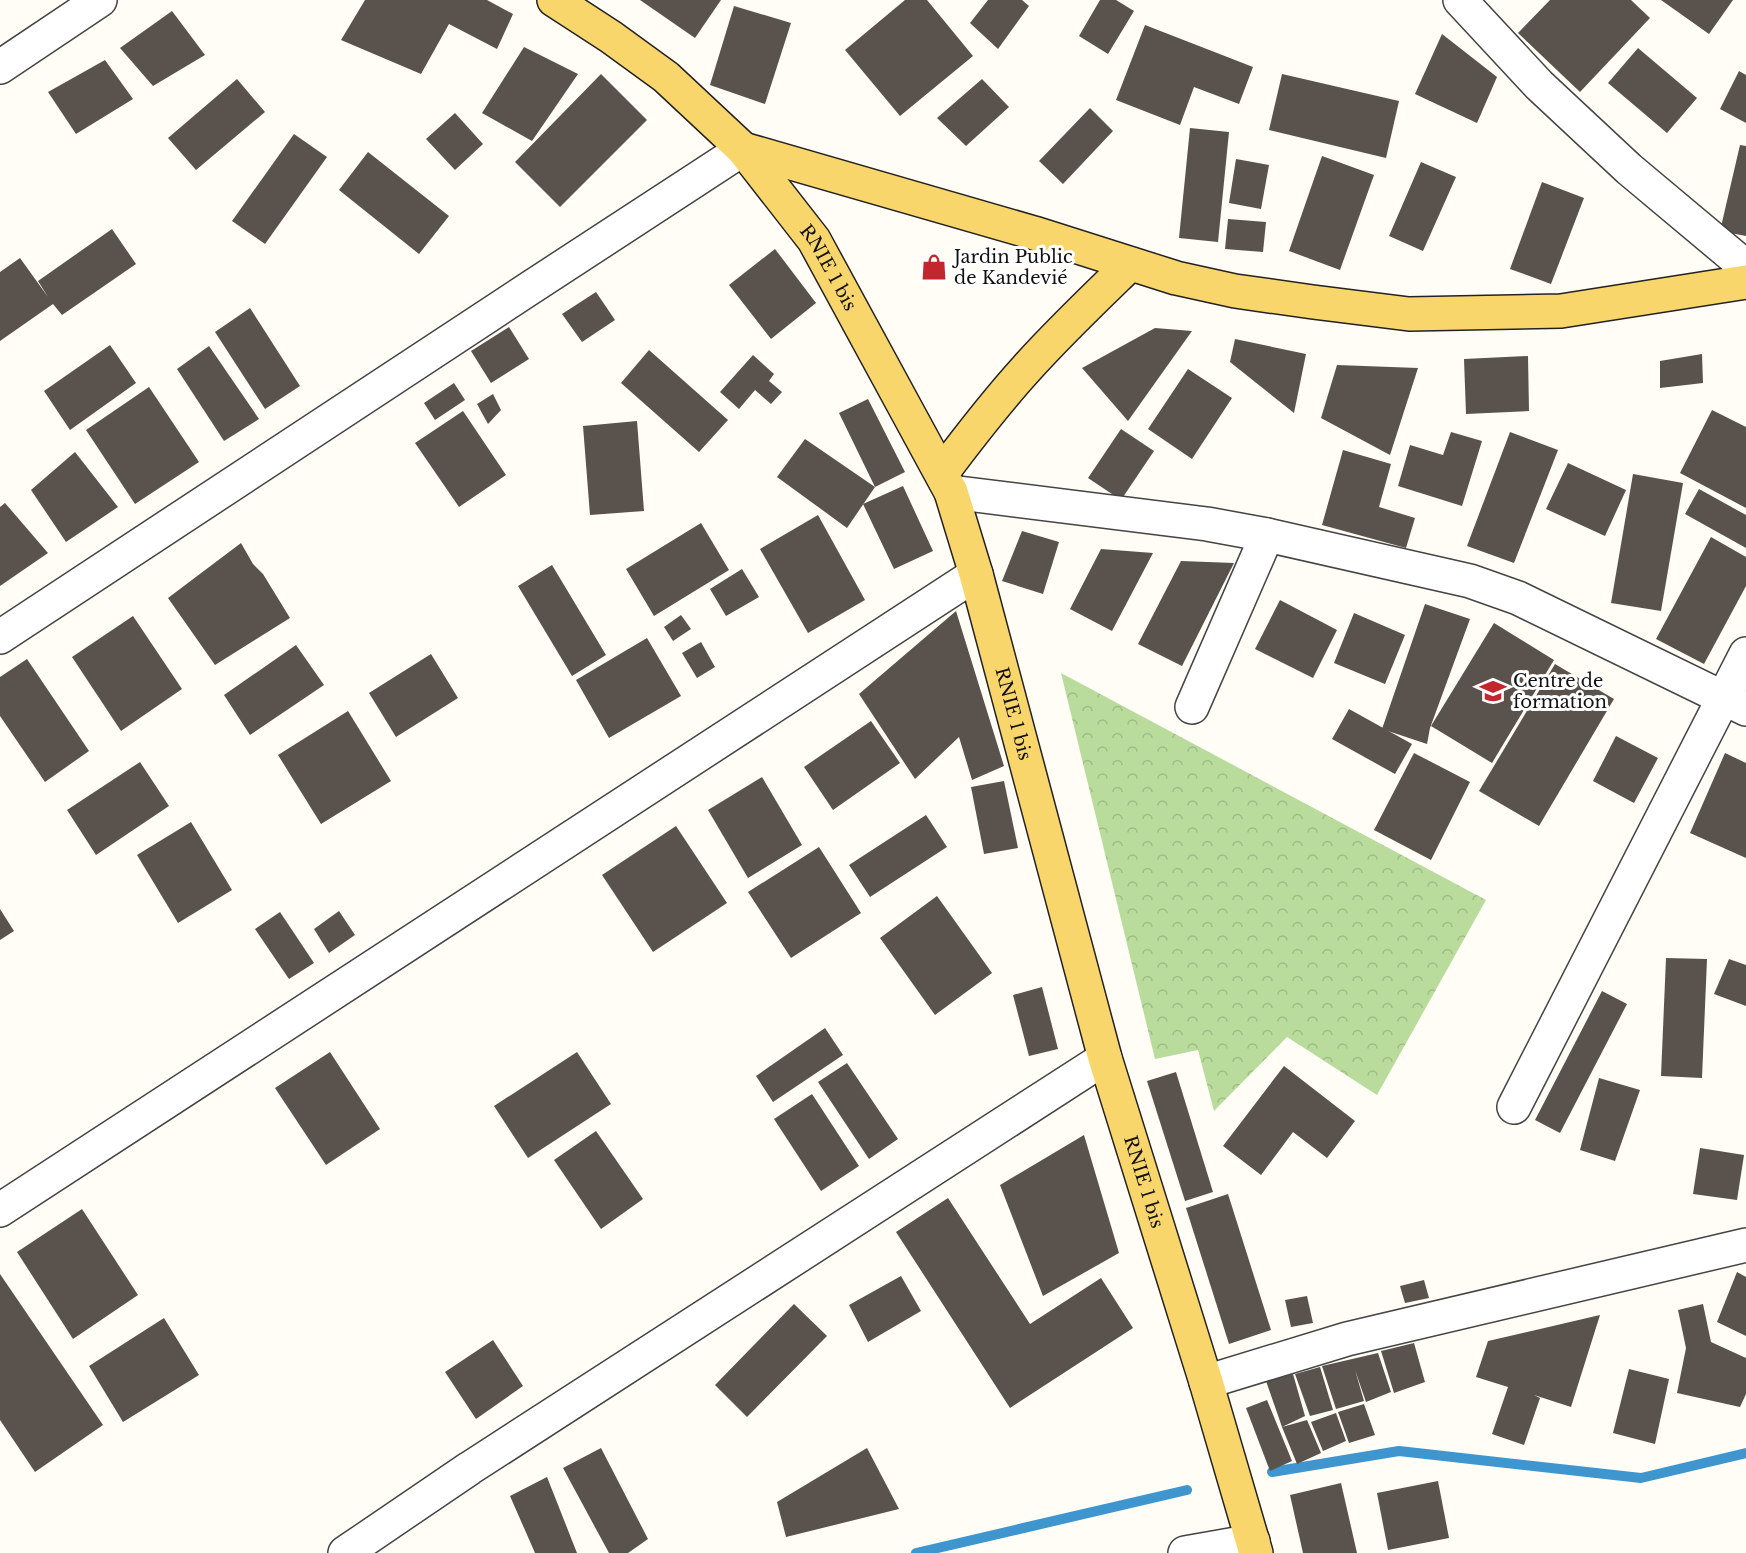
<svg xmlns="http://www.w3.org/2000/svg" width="1746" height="1553" font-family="'Libre Baskerville',serif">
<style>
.forest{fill:url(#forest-crowns)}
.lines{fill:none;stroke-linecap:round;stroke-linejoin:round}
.stream{stroke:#3f96cf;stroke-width:10}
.building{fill:#5a524d}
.minor-casing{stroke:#444;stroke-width:36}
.major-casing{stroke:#222;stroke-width:36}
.minor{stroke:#fff;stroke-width:33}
.major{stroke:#f9d66b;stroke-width:33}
.labels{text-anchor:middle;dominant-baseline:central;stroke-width:6;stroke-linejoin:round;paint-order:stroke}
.poi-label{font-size:18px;fill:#111;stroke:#fff;text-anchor:start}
.street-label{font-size:18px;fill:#111;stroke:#fff}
</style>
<defs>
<pattern id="forest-crowns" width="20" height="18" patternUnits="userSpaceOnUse" patternTransform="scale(1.5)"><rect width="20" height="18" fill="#b9dc9c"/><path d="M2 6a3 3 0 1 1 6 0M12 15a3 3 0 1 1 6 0" fill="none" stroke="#9ebc85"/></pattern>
</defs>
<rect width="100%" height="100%" fill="#fffdf5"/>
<polygon class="forest" points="1061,673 1486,900 1377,1095 1287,1037 1214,1111 1198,1050 1155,1059"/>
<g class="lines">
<g class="stream">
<polyline points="1272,1472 1399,1451 1641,1478 1746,1453"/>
<polyline points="916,1553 1187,1490"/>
</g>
</g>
<g class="building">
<polygon points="365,0 487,0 513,14 497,49 449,24 421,74 341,40"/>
<polygon points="640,0 721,0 695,38"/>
<polygon points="905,0 927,0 973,56 900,116 845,50"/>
<polygon points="988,0 1022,0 1029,6 998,49 970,23"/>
<polygon points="1100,0 1116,0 1134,11 1108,54 1079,36"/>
<polygon points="1550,0 1631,0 1650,18 1580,92 1518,33"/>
<polygon points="1661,0 1733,0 1709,34"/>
<polygon points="734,6 791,23 765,104 710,85"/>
<polygon points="172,11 205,55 153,86 120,48"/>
<polygon points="1145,25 1253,67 1239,104 1194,87 1180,125 1116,100"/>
<polygon points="1442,34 1497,77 1477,123 1415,94"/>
<polygon points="524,47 578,74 532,141 482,113"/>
<polygon points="1638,48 1697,98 1667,133 1608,83"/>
<polygon points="105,60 133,99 76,134 48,92"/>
<polygon points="1739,71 1746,75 1746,123 1720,109"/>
<polygon points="601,74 647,120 560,207 515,162"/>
<polygon points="1282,74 1399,101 1386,158 1269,130"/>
<polygon points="237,79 265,112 196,170 168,138"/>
<polygon points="982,79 1009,107 966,146 937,118"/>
<polygon points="1090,108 1113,131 1063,184 1039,161"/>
<polygon points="455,113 483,144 455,170 426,139"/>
<polygon points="1190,128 1229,132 1218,242 1179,238"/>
<polygon points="294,134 327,157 265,244 232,221"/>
<polygon points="1740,145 1746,146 1746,236 1720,231"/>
<polygon points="368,152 449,216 419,254 339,190"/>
<polygon points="1322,156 1374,175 1340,270 1289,251"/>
<polygon points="1236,159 1269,165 1261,209 1229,203"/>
<polygon points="1421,162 1456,177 1423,251 1389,236"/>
<polygon points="1542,182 1584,198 1551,284 1510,269"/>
<polygon points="1228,219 1266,222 1263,252 1225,249"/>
<polygon points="112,229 136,264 62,315 53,304 0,341 0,272 20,258 48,297 38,281"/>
<polygon points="775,249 816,303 771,339 729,285"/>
<polygon points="596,292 615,320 582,342 562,314"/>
<polygon points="250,308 300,386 265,409 215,332"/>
<polygon points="509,327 529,359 491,383 471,351"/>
<polygon points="1155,328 1192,331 1128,421 1082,368"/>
<polygon points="1235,339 1306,354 1294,413 1230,362"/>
<polygon points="110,345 136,383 70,430 44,391"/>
<polygon points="209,346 259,419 224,441 177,369"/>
<polygon points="649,350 728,420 699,452 621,383"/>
<polygon points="1702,354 1703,383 1660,388 1660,361"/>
<polygon points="753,355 774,374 769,381 782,392 771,404 755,390 739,409 720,392"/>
<polygon points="1528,356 1529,411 1466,414 1464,359"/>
<polygon points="1337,365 1418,368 1390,455 1321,418"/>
<polygon points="1188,369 1232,398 1192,459 1148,429"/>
<polygon points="454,383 465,400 435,420 424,403"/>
<polygon points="149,387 199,462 135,504 86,430"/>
<polygon points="493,394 501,410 488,424 477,404"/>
<polygon points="868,399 905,472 875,487 839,413"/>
<polygon points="1712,410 1746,427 1746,508 1680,473"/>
<polygon points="463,411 506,475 459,507 415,443"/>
<polygon points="637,421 644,511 590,515 583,426"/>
<polygon points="1121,429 1154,451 1121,500 1088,478"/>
<polygon points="1451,432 1482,441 1462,506 1398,486 1410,445 1443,455"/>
<polygon points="1510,432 1558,450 1514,563 1467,546"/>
<polygon points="805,439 875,487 847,528 777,477"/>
<polygon points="1343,450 1391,464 1379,507 1415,518 1406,548 1322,525"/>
<polygon points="75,452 118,507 66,542 31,490"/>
<polygon points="1568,463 1626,490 1605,536 1546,509"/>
<polygon points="1633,474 1683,483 1661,611 1611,603"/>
<polygon points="903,486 933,551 894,569 863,504"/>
<polygon points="1699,489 1746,515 1746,548 1685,514"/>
<polygon points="5,503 48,553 0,586 0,507"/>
<polygon points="818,515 865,600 808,633 760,549"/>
<polygon points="701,523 729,570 654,616 626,569"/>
<polygon points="1022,531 1059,542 1043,594 1002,581"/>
<polygon points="1711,537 1746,557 1746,586 1704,664 1656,639"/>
<polygon points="241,543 253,564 263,574 290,618 215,665 168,598"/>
<polygon points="1101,549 1153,553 1112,631 1070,609"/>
<polygon points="1181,561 1234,563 1182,666 1138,644"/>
<polygon points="552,565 606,655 572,676 518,586"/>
<polygon points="742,569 759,597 726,616 710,589"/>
<polygon points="1280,600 1337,630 1313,678 1255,649"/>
<polygon points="1425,604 1470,619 1430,728 1427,744 1382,729"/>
<polygon points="956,611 1004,766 972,780 959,737 915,779 859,694"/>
<polygon points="1354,613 1405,635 1385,684 1334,663"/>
<polygon points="681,615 691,629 673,641 664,627"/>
<polygon points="133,616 182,689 121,731 72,657"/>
<polygon points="1494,623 1554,660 1492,763 1431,726"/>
<polygon points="647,638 681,696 609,738 576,680"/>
<polygon points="701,642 715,667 697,678 682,653"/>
<polygon points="296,645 324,685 250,735 224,695"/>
<polygon points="431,654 458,698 396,737 369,693"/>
<polygon points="27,659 89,751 45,782 0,716 0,677"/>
<polygon points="1555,664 1614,699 1539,826 1479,791"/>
<polygon points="1349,709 1412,744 1395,774 1332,739"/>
<polygon points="348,711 391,781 321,824 278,755"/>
<polygon points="871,721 900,763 833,810 804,767"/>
<polygon points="1616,736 1658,758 1634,803 1593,781"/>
<polygon points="1414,753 1470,782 1431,860 1374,830"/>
<polygon points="1725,753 1746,763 1746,858 1690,833"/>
<polygon points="140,762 169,806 96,855 67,810"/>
<polygon points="762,777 802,845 748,878 708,810"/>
<polygon points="1004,781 1018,848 984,854 971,787"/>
<polygon points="926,815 947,847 870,897 849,865"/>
<polygon points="191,822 232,890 178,923 137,855"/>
<polygon points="676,826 727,903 653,952 602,875"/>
<polygon points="819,847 861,913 791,958 748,892"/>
<polygon points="937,896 992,973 935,1015 880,938"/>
<polygon points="0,909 14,931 0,940"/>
<polygon points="339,911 355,935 329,953 314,929"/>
<polygon points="280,912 314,963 289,979 255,929"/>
<polygon points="1666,958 1707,959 1702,1078 1661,1076"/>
<polygon points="1729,959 1746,965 1746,1006 1714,994"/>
<polygon points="1042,987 1058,1049 1029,1056 1013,995"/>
<polygon points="1602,991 1627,1004 1560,1133 1535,1120"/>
<polygon points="825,1028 843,1055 773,1102 756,1076"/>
<polygon points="330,1052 380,1129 326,1165 275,1088"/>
<polygon points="577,1052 611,1104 528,1158 494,1106"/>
<polygon points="847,1063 898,1139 869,1159 818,1082"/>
<polygon points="1284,1066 1355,1121 1327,1158 1293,1132 1261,1175 1223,1146"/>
<polygon points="1176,1072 1213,1192 1185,1201 1147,1081"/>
<polygon points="1599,1078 1640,1090 1615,1161 1580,1150"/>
<polygon points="812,1094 859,1166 821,1191 774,1119"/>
<polygon points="596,1131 643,1199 601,1229 554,1160"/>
<polygon points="1084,1135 1119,1253 1043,1296 1000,1185"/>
<polygon points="1700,1148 1744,1155 1737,1200 1693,1194"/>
<polygon points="1228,1194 1271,1330 1229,1344 1186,1208"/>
<polygon points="948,1198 1030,1324 1101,1278 1133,1328 1010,1408 896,1232"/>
<polygon points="82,1209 138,1295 73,1339 17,1252"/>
<polygon points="1737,1272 1746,1277 1746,1336 1717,1322"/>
<polygon points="0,1274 103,1425 35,1472 0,1420"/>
<polygon points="901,1276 921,1311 868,1342 849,1305"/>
<polygon points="1424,1280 1429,1298 1405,1303 1400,1286"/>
<polygon points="1307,1296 1313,1323 1291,1327 1285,1300"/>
<polygon points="794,1304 827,1336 747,1417 715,1385"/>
<polygon points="1703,1304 1711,1342 1746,1358 1746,1394 1740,1407 1677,1393 1686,1348 1678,1310"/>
<polygon points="1600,1315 1571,1407 1534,1395 1540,1398 1524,1445 1492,1434 1508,1387 1476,1377 1488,1341"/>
<polygon points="164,1318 199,1375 123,1422 89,1366"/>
<polygon points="493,1340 523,1386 476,1419 445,1372"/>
<polygon points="1414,1343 1425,1382 1394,1393 1381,1351"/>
<polygon points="1378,1353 1391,1392 1366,1402 1355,1370 1364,1401 1336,1409 1322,1366"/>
<polygon points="1320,1367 1333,1410 1310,1416 1295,1374"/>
<polygon points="1629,1369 1669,1379 1655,1444 1613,1433"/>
<polygon points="1293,1374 1305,1416 1282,1427 1307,1420 1321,1453 1297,1464 1282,1427 1266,1381"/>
<polygon points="1267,1400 1292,1461 1270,1471 1246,1408"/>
<polygon points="1364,1404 1375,1435 1349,1443 1338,1412"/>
<polygon points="1336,1413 1346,1441 1323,1451 1311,1422"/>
<polygon points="601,1448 648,1539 628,1553 609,1553 563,1468"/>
<polygon points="867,1448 899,1509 786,1537 777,1502"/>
<polygon points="547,1477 577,1553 535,1553 510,1496"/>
<polygon points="1438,1481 1449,1538 1388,1550 1377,1493"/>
<polygon points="1341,1483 1357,1553 1303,1553 1290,1495"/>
</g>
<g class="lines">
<g class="minor-casing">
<g id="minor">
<polyline points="1460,0 1539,85 1629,169 1746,267"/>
<polyline points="0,67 100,0"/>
<polyline points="951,492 1207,524 1267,535 1470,581 1518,598 1746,709"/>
<polyline points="0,637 527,290 743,149"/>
<polyline points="1192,707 1267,535"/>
<polyline points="1514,1107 1746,654"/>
<polyline points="0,1210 976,574"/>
<polyline points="1206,1382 1347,1339 1746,1245"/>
<polyline points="345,1553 470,1468 1105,1058"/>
<polyline points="1185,1553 1253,1541"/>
</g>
</g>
<g class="major-casing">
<g id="major">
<path id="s1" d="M554,0L611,37L666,77L743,149L814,240L951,492L976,574L1105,1058L1206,1382L1256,1553"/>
<polyline points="743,149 1034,233 1176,278 1235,291 1313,302 1409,314 1561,311 1746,282"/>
<path d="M942,473C969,437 996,402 1026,369C1059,332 1095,298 1130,264"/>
</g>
</g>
<use href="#minor" class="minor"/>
<use href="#major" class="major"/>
</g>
<defs>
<g id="shop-bare" transform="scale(2.07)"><path d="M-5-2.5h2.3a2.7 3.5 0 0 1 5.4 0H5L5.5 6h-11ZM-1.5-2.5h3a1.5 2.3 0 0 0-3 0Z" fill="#c4262e" stroke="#fff" stroke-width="2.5" paint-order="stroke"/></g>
<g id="school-bare" transform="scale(2.07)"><path d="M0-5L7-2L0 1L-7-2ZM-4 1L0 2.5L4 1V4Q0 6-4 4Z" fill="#c4262e" stroke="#fff" stroke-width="2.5" paint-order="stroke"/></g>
</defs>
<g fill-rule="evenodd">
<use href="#shop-bare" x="934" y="267"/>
<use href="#school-bare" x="1493" y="691"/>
</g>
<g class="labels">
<g class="poi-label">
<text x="954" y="257">Jardin Public<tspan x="954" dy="21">de Kandevié</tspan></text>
<text x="1513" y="681">Centre de<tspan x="1513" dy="21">formation</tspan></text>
</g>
<g class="street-label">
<text stroke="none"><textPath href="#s1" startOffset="388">RNIE 1 bis</textPath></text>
<text stroke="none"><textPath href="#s1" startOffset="874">RNIE 1 bis</textPath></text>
<text stroke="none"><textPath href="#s1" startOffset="1360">RNIE 1 bis</textPath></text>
</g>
</g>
</svg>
